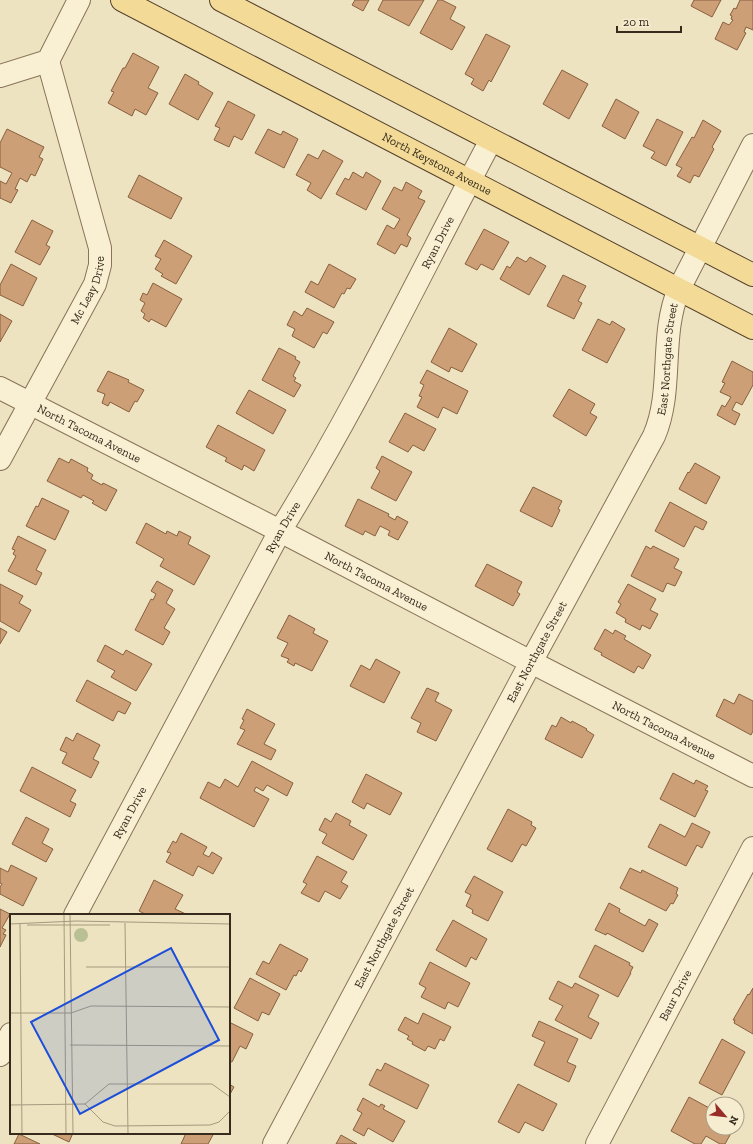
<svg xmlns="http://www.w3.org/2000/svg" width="753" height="1144" font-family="'Zilla Slab',serif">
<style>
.building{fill:#cd9f76;stroke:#875f3e}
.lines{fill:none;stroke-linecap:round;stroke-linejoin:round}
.minor-casing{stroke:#887458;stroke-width:24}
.primary-casing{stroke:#55422d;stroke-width:24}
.minor{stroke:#f9f0d4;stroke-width:22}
.primary{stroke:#f3db97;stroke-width:22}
.labels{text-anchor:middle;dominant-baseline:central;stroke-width:3;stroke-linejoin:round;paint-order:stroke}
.street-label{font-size:12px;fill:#372b1d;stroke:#f6edd0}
.inset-road{fill:none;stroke:#a5997f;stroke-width:1}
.view{fill:#1d4ed8;fill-opacity:0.15;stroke:#1d4ed8;stroke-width:2}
.inset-edge{fill:none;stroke:#372b1d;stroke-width:2}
</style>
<rect width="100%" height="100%" fill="#eee3c1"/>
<g class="building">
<polygon points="355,0 369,0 363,11 352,5"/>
<polygon points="383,0 424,0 409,26 378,10"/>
<polygon points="438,0 442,0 456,7 450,19 465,27 452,50 420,33"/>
<polygon points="694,0 721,0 712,17 691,6"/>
<polygon points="740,0 753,0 753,30 746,27 744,32 746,33 737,50 715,39 723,22 729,25 733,20 731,19 732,16 730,15 734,8 736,9"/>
<polygon points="486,34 510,46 491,82 489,80 483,91 471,84 474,79 465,74"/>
<polygon points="133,53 159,67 148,88 158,93 146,115 135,109 132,116 108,103 114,92 111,91 123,68 125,68"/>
<polygon points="562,70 588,84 569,119 543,104"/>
<polygon points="185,74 199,82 198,84 213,93 198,120 169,104"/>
<polygon points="616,99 639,112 625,139 602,126"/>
<polygon points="228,101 255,115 242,140 234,136 229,147 214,140 220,128 215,126"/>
<polygon points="657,119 683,132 666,166 651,158 655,152 643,146"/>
<polygon points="703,120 721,131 712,147 714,149 699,177 694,175 690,183 677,176 682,168 676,165 692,137 694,138"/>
<polygon points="7,129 44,147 39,157 43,159 35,176 31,174 27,182 20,178 15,189 18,190 11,203 0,198 0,181 6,184 12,173 0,167 0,143"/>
<polygon points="268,129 281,135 283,131 298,139 284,168 255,153"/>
<polygon points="323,150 343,161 321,199 307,190 311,183 296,175 308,154 318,159"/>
<polygon points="353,172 363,178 366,172 381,181 366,210 336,194 345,178 349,180"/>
<polygon points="139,175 182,198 171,219 128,197"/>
<polygon points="406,182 422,191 418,198 425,201 407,235 411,238 407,247 401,244 395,254 377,244 387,225 394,229 400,219 382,209 394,187 402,191"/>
<polygon points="32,220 53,231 46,245 50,247 40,265 15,252"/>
<polygon points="484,229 509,242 493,270 481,264 477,270 465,264"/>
<polygon points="164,240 192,256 176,284 161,276 163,274 155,269 161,259 155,256"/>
<polygon points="517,257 526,262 530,257 546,266 529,295 500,279 507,266 510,268"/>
<polygon points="11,264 37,278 23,306 0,295 0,285"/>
<polygon points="329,264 356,279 350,289 347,288 344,294 342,293 334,308 305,292 311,281 318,285"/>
<polygon points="563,275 586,286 578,301 582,303 574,319 547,306"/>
<polygon points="153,283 182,299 166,327 151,319 149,322 143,318 145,314 141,311 145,303 140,300 143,293 147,295"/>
<polygon points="307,308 334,322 327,334 323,332 314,348 292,336 295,329 287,325 294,311 302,316"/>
<polygon points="0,314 12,321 0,342"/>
<polygon points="598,319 610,325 612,321 625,329 607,363 582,350"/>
<polygon points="449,328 477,344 462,372 451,367 449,372 431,362"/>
<polygon points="279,348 296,357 295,359 300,362 293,376 296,378 294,381 301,385 294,397 262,380"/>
<polygon points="732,361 753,372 753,385 742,405 736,402 732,410 740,414 735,425 717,415 722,405 725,407 731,397 720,392 725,383 722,382"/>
<polygon points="427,370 468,391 457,414 443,407 438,418 417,407 422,397 419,396 424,385 420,383"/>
<polygon points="108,371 129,380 128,382 144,390 137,402 135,401 129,412 110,402 108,406 102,403 105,394 97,391"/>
<polygon points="569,389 595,404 590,413 597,417 586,436 553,416"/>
<polygon points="249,390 286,410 273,434 236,413"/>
<polygon points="405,413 436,429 424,451 413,445 408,452 389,442"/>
<polygon points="218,425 265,450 254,471 244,465 242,470 225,461 227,458 206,447"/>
<polygon points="382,456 412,472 396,501 371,488 380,471 376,468"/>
<polygon points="59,458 69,463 71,459 88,468 87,471 93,475 91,479 102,485 103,483 117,490 106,511 92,503 94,501 83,495 81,498 47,481"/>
<polygon points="695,463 720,477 706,504 679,489 688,472 689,473"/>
<polygon points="533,487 562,501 558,509 560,510 552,527 520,511"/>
<polygon points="42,498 69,511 55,540 26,526 36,506 38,507"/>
<polygon points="358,499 389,514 388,516 395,520 397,516 408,522 398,540 388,535 390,531 380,526 375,536 365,531 363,535 345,526"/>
<polygon points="670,502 707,522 703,530 695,526 684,547 655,531"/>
<polygon points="146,523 166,534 167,531 177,536 179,531 191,537 188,544 210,556 194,585 160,566 164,559 136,543"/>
<polygon points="18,536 46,550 36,570 42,573 36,585 8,571 16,556 13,554 15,550 12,549"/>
<polygon points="646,546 651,549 653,546 679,559 674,568 682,572 675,586 667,583 663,592 631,576"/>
<polygon points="487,564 522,582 517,592 520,594 513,606 475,586"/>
<polygon points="157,581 173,590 166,603 175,609 164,628 170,632 163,645 135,630 151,599 153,600 156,594 151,591"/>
<polygon points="0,584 23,596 19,603 31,610 19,632 0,621"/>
<polygon points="628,584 656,599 650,610 658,614 650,629 642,625 640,630 625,622 626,619 616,613 621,604 618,602"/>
<polygon points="289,615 315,629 313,633 328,641 312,671 295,663 294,666 287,662 289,659 281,656 288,643 277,638"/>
<polygon points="0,628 7,632 0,644"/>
<polygon points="605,629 613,634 615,630 626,636 624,639 651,655 643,669 638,666 634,673 601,655 602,653 594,649"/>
<polygon points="105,645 123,655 126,650 152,664 136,691 111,677 115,671 97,661"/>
<polygon points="376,659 400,672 384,703 350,686 361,665 370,670"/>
<polygon points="87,680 131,703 125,714 118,711 113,721 76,701"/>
<polygon points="427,688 439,693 435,701 452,710 436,741 417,732 421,723 411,718"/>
<polygon points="739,694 753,701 753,731 751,735 716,716 724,699 734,704"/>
<polygon points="247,709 275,724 264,744 276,750 271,760 237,744 245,730 240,728 244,720 242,719"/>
<polygon points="561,717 571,723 572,721 587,729 586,730 594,735 582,758 545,739 552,725 556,727"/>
<polygon points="77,733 100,745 93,759 99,762 91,778 62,763 67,753 60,750 66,737 73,741"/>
<polygon points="252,761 293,783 287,796 267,785 263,791 256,787 254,791 269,799 254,827 200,798 208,782 220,788 225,779 238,787"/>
<polygon points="32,767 76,790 70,801 76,804 70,817 20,791"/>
<polygon points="673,773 694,784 696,780 708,786 705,790 708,791 695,817 660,799"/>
<polygon points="366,774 402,793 390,815 367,803 364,809 352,802"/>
<polygon points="508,809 532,822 531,825 536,828 526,846 522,844 512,862 487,849"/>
<polygon points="336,813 351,821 349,825 367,835 353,860 322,843 327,834 319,830 325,818 331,822"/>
<polygon points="26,817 49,829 42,843 53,849 46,862 12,844"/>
<polygon points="692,823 710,832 702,848 697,845 686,866 648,847 660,824 685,837"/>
<polygon points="181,833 207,847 203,854 209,857 212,852 222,858 213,874 198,866 193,876 166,862 171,853 167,852 173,841 176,843"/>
<polygon points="317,856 347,872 341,882 348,886 340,899 325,891 319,902 301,893 307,884 303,882"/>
<polygon points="11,865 37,878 23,906 0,894 0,887 2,884 0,883 0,868 8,872"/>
<polygon points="630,868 641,873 642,870 678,888 676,894 678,895 673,904 671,903 666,911 620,888"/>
<polygon points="474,876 503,892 488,921 472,913 473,910 466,906 471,895 465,892"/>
<polygon points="154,880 183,895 175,909 188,915 147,915 139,911"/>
<polygon points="609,903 620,909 619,912 645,926 649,919 658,924 643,952 607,933 606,935 595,930"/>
<polygon points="0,909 10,914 2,928 6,930 3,934 6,935 0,947"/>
<polygon points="453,920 487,939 476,960 471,957 466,967 436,950"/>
<polygon points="280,944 308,959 301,972 299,970 296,976 294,975 286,990 256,974 263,961 269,964"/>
<polygon points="595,945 630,963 629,965 633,967 630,973 631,973 618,997 579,977"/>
<polygon points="430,962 470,983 458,1007 448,1002 445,1009 421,997 426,988 419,984"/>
<polygon points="250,978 280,994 269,1015 262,1012 258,1021 234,1008"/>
<polygon points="558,981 572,988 575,983 599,995 588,1017 599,1023 591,1039 555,1020 563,1006 549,999"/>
<polygon points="753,988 753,1034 734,1023 735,1020 733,1020 748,994 749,995"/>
<polygon points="423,1013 451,1027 444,1041 440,1039 435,1049 428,1046 425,1051 412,1044 413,1042 407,1039 409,1036 398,1030 405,1017 418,1024"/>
<polygon points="539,1021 578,1039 567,1062 576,1066 569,1082 534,1065 545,1042 532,1036"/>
<polygon points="229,1022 253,1034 246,1049 240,1046 232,1062 229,1061"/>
<polygon points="722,1039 745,1052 722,1095 699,1083"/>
<polygon points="385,1063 429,1085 417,1109 369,1085 377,1069 381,1071"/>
<polygon points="229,1084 234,1087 229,1096"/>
<polygon points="518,1084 557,1104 543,1131 525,1122 519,1133 498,1122"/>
<polygon points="689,1097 713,1110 713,1128 734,1128 725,1144 720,1144 706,1136 701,1144 695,1144 671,1131"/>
<polygon points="363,1098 379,1107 381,1104 385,1106 383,1109 405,1121 393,1142 368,1128 364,1136 353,1130 362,1113 357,1110"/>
<polygon points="50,1133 73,1133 69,1142"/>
<polygon points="186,1133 214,1133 208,1144 181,1144"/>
<polygon points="19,1134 40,1144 14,1144"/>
<polygon points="341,1135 357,1144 336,1144"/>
</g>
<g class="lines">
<g class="minor-casing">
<g id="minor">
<polyline points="0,76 48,61 79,0"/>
<path id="s1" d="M0,388L280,531L531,662L753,776"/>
<path id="s2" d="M0,459L95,284L100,265V248L48,61"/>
<path id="s3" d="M75,915L280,531C358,405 422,270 491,140"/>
<polyline points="0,1055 11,1034"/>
<path id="s4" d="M274,1144L531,662L654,436C674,390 659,336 679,289L753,145"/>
<path id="s5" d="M597,1144L753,848"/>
</g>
</g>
<g class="primary-casing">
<g id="primary">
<path id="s6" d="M122,0L753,328"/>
<polyline points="221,0 753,275"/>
</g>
</g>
<use href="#minor" class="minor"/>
<use href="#primary" class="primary"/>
</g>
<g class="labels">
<g class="street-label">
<text stroke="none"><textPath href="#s6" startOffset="355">North Keystone Avenue</textPath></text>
<text stroke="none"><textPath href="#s3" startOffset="764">Ryan Drive</textPath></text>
<text stroke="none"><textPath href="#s2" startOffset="191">Mc Leay Drive</textPath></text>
<text stroke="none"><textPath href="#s4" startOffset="882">East Northgate Street</textPath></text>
<text stroke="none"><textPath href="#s1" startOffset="100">North Tacoma Avenue</textPath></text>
<text stroke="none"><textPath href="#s3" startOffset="440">Ryan Drive</textPath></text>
<text stroke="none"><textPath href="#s1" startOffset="423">North Tacoma Avenue</textPath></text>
<text stroke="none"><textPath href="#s4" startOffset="558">East Northgate Street</textPath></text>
<text stroke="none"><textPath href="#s1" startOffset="747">North Tacoma Avenue</textPath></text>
<text stroke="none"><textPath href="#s3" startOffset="116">Ryan Drive</textPath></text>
<text stroke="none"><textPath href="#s4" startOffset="234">East Northgate Street</textPath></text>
<text stroke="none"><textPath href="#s5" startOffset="168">Baur Drive</textPath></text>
</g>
</g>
<g transform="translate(10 914)">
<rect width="220" height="220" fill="#eee3c1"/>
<path d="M64 21a7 7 0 1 1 14 0a7 7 0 1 1-14 0Z" fill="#b9c194"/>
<path class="inset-road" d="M54,0L56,220M60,0L63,220M115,9L118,220M0,10L66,7L220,10M10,10L12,220M17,11H100M76,53H220M0,99H61L81,92L220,93M60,131L220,132M75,190L99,170H202L220,183M0,191L75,190L93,208L105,212L200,211L209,208L220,197"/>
<path class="view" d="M161,34L209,126L70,200L21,108Z"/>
<rect width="220" height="220" class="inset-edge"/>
</g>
<g transform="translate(725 1116) rotate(118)"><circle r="19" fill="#f6edd0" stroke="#aa9f88"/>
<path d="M0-3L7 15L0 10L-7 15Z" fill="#982d27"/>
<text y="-6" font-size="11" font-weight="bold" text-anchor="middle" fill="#372b1d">N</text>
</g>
<path d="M617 26v6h64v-6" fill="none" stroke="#372b1d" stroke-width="2"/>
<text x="623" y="26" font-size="12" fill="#372b1d" stroke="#f6edd0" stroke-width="3" paint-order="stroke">20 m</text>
</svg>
